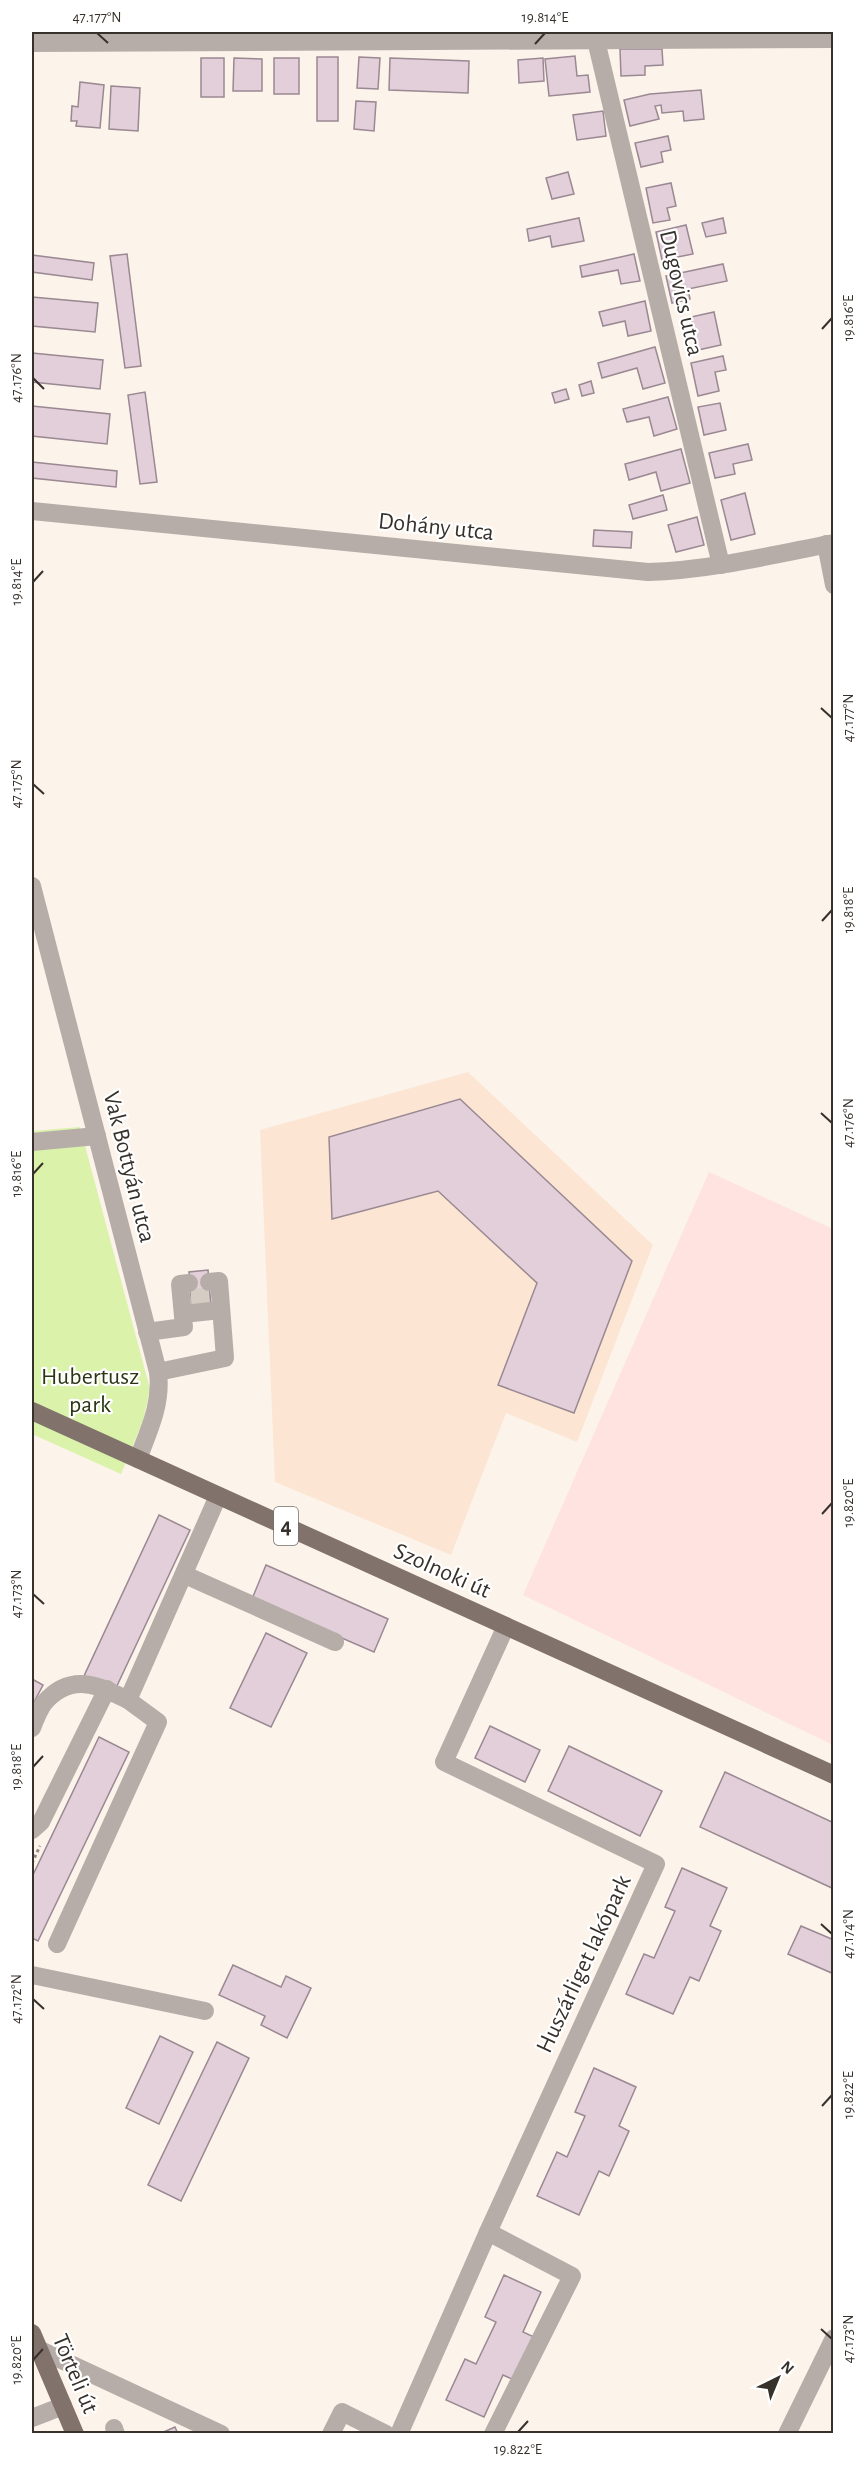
<svg xmlns="http://www.w3.org/2000/svg" width="865" height="2465" font-family="'Alegreya Sans',sans-serif">
<style>
.built{fill:#fce6d3}
.industrial{fill:#fee3e0}
.green{fill:#dbf2ab}
.building{fill:#e2cfda;stroke:#9a8892;stroke-width:1.5}
.lines{fill:none;stroke-linecap:round;stroke-linejoin:round}
.minor-tunnel{stroke:#d5ccc4;stroke-width:18;stroke-dasharray:18 9;stroke-linecap:butt}
.path{stroke:#918a83;stroke-width:3;stroke-dasharray:3 3;stroke-linecap:butt}
.minor{stroke:#b6ada9;stroke-width:18}
.major{stroke:#81726b;stroke-width:18}
.ticks{fill:none;stroke:#37312c;stroke-width:2}
.labels{text-anchor:middle;dominant-baseline:central;stroke-width:4.5;stroke-linejoin:round;paint-order:stroke}
.shield{fill:#fff;stroke:#736f6b;stroke-width:1.5}
.shield-label{font-size:22px;font-weight:bold;fill:#37312c}
.street-label{font-size:24px;fill:#37312c;stroke:#fff}
.park-label{font-size:24px;fill:#2c3615;stroke:#fff}
.neatline{fill:none;stroke:#37312c;stroke-width:2}
.ticks-label{font-size:15px;text-anchor:middle;fill:#37312c}
</style>
<rect width="100%" height="100%" fill="#fcf3ea"/>
<polygon class="built" points="468,1072 653,1245 577,1442 506,1413 451,1555 275,1482 260,1130"/>
<polygon class="industrial" points="709,1172 833,1229 833,1745 523,1595"/>
<polygon class="green" points="80,1127 150,1389 143,1421 121,1474 32,1434 32,1131"/>
<g class="building">
<polygon points="620,49 662,49 663,65 645,66 645,75 621,76"/>
<polygon points="575,56 577,76 588,75 590,92 549,96 545,59"/>
<rect x="317" y="57" width="21" height="64"/>
<polygon points="359,57 380,58 378,89 357,88"/>
<rect x="201" y="58" width="23" height="39"/>
<polygon points="234,58 262,59 262,91 233,91"/>
<rect x="274" y="58" width="25" height="36"/>
<polygon points="390,58 469,61 468,93 389,90"/>
<polygon points="543,58 544,81 519,83 518,60"/>
<polygon points="80,82 104,85 100,128 76,126 77,121 71,121 72,106 78,107"/>
<polygon points="111,86 140,88 138,131 109,129"/>
<polygon points="701,90 704,119 684,121 683,111 662,113 661,105 655,106 659,119 630,126 624,100 650,94"/>
<polygon points="356,101 376,102 374,131 354,129"/>
<polygon points="603,111 606,136 577,140 573,115"/>
<polygon points="668,136 671,150 661,152 663,162 641,167 635,143"/>
<polygon points="568,172 574,194 552,199 546,178"/>
<polygon points="671,183 676,206 667,208 670,220 653,223 646,188"/>
<polygon points="579,218 584,241 552,247 550,236 529,241 527,229"/>
<polygon points="723,218 726,233 706,237 702,223"/>
<polygon points="686,225 693,254 662,260 656,232"/>
<polygon points="127,254 141,366 125,368 110,256"/>
<polygon points="634,254 640,281 621,284 618,270 582,277 580,266"/>
<polygon points="32,255 94,263 92,280 32,272"/>
<polygon points="723,264 727,281 688,289 690,299 672,303 666,276"/>
<polygon points="32,297 98,303 95,332 32,326"/>
<polygon points="645,301 651,331 628,336 625,321 603,326 599,312"/>
<polygon points="714,312 721,345 698,350 691,317"/>
<polygon points="655,347 665,383 643,389 637,368 602,378 598,363"/>
<polygon points="32,353 103,360 100,389 32,382"/>
<polygon points="723,356 726,370 715,372 719,391 698,396 691,363"/>
<polygon points="591,381 594,393 582,396 579,385"/>
<polygon points="566,389 569,399 555,403 552,393"/>
<polygon points="145,392 157,482 140,484 128,395"/>
<polygon points="668,397 677,429 654,436 649,417 627,422 623,409"/>
<polygon points="720,403 726,430 704,435 698,407"/>
<polygon points="32,406 110,414 107,444 32,436"/>
<polygon points="748,444 752,460 733,464 735,474 715,478 709,453"/>
<polygon points="681,449 690,483 661,491 656,472 629,480 625,464"/>
<polygon points="32,462 117,471 116,487 32,478"/>
<polygon points="745,493 755,534 731,540 721,500"/>
<polygon points="663,495 667,510 633,519 629,505"/>
<polygon points="697,517 704,545 676,552 668,525"/>
<polygon points="594,530 632,532 631,548 593,546"/>
<polygon points="460,1099 632,1261 574,1413 498,1385 537,1283 438,1191 332,1219 329,1137"/>
<polygon points="208,1270 211,1307 192,1309 189,1272"/>
<polygon points="159,1515 190,1530 115,1690 84,1676"/>
<polygon points="266,1565 388,1619 374,1652 252,1599"/>
<polygon points="266,1633 307,1653 271,1727 230,1708"/>
<polygon points="32,1679 43,1685 32,1706"/>
<polygon points="490,1726 540,1750 525,1782 475,1758"/>
<polygon points="99,1737 129,1752 38,1941 32,1938 32,1877"/>
<polygon points="569,1746 662,1791 640,1836 548,1791"/>
<polygon points="725,1772 834,1823 834,1889 700,1827"/>
<polygon points="682,1868 727,1888 710,1926 721,1931 699,1981 690,1977 673,2014 626,1994 644,1954 654,1958 675,1911 665,1907"/>
<polygon points="801,1926 834,1940 834,1974 788,1954"/>
<polygon points="233,1965 281,1987 286,1976 311,1988 287,2038 261,2025 265,2016 219,1995"/>
<polygon points="160,2036 193,2052 159,2124 126,2108"/>
<polygon points="217,2042 249,2058 181,2201 148,2185"/>
<polygon points="594,2068 636,2087 619,2126 629,2131 609,2176 599,2171 579,2215 537,2196 557,2152 567,2157 585,2116 575,2112"/>
<polygon points="504,2275 541,2292 523,2332 534,2337 514,2380 503,2375 484,2417 446,2400 465,2359 476,2364 496,2322 485,2317"/>
<polygon points="175,2427 178,2434 159,2434"/>
</g>
<g class="lines">
<polyline class="minor-tunnel" points="191,1298 210,1297"/>
<polyline class="path" points="32,1863 40,1846"/>
<g class="minor">
<polyline points="594,32 721,565"/>
<polyline points="32,43 834,39"/>
<path d="M32,511L648,572C711,570 772,555 834,543"/>
<polyline points="826,544 834,585"/>
<path d="M32,886L158,1372C162,1404 149,1430 138,1459"/>
<polyline points="32,1142 97,1136"/>
<polyline points="183,1314 221,1310"/>
<polyline points="147,1332 184,1327 180,1284 189,1283"/>
<polyline points="158,1372 225,1358 219,1281 209,1282"/>
<polyline points="185,1575 335,1642"/>
<path d="M32,1728C35,1720 39,1710 44,1703C71,1672 98,1685 128,1700L218,1496"/>
<polyline points="32,1830 41,1822 107,1689"/>
<polyline points="57,1944 158,1722 128,1700"/>
<polyline points="32,1975 205,2011"/>
<polyline points="488,2232 572,2276 493,2434"/>
<polyline points="38,2349 221,2434"/>
<polyline points="32,2418 63,2406"/>
<polyline points="114,2428 116,2434"/>
<polyline points="331,2434 342,2412 386,2434"/>
<polyline points="399,2434 488,2232 656,1864 444,1762 506,1626"/>
<polyline points="787,2434 834,2338"/>
</g>
<g class="major">
<polyline points="32,1411 834,1775"/>
<polyline points="32,2333 75,2434"/>
</g>
</g>
<path class="ticks" d="M97,33L108,43M535,44L545,33M822,329L832,318M33,378L44,389M33,582L43,571M821,708L832,718M33,784L44,794M822,921L832,910M821,1113L832,1123M33,1174L43,1163M822,1514L832,1503M33,1594L44,1604M33,1767L43,1756M821,1924L832,1934M33,1999L44,2009M822,2106L832,2095M821,2329L832,2339M33,2360L43,2349M518,2432L528,2421"/>
<g class="labels">
<rect class="shield" x="274" y="1507" width="24" height="38" rx="4.5"/>
<g class="shield-label">
<text x="286" y="1526">4</text>
</g>
<g class="street-label">
<text transform="translate(681 293) rotate(77)">Dugovics utca</text>
<text transform="translate(436 527) rotate(6)">Dohány utca</text>
<text transform="translate(129 1167) rotate(76)">Vak Bottyán utca</text>
<text transform="translate(442 1571) rotate(24)">Szolnoki út</text>
<text transform="translate(584 1964) rotate(-65)">Huszárliget lakópark</text>
<text transform="translate(75 2374) rotate(67)">Törteli út</text>
</g>
<g class="park-label">
<text x="90" y="1377">Hubertusz<tspan x="90" dy="28">park</tspan></text>
</g>
</g>
<rect width="865" height="2465" fill="none" stroke="#ffffff" stroke-width="66"/>
<g transform="translate(778 2378) rotate(43)" stroke="#ffffff" stroke-width="4.5" paint-order="stroke">
<path d="M0-4.5L10 22L0 15L-10 22Z" fill="#37312c"/>
<text y="-9" font-size="16" font-weight="bold" text-anchor="middle" fill="#37312c">N</text>
</g>
<rect x="33" y="33" width="799" height="2399" class="neatline"/>
<g class="ticks-label">
<text x="97" y="22">47.177°N</text>
<text x="545" y="22">19.814°E</text>
<text transform="translate(848 318) rotate(-90)" y="5">19.816°E</text>
<text transform="translate(16 378) rotate(-90)" y="5">47.176°N</text>
<text transform="translate(16 582) rotate(-90)" y="5">19.814°E</text>
<text transform="translate(848 718) rotate(-90)" y="5">47.177°N</text>
<text transform="translate(16 784) rotate(-90)" y="5">47.175°N</text>
<text transform="translate(848 910) rotate(-90)" y="5">19.818°E</text>
<text transform="translate(848 1123) rotate(-90)" y="5">47.176°N</text>
<text transform="translate(16 1174) rotate(-90)" y="5">19.816°E</text>
<text transform="translate(848 1503) rotate(-90)" y="5">19.820°E</text>
<text transform="translate(16 1594) rotate(-90)" y="5">47.173°N</text>
<text transform="translate(16 1767) rotate(-90)" y="5">19.818°E</text>
<text transform="translate(848 1934) rotate(-90)" y="5">47.174°N</text>
<text transform="translate(16 1999) rotate(-90)" y="5">47.172°N</text>
<text transform="translate(848 2095) rotate(-90)" y="5">19.822°E</text>
<text transform="translate(848 2339) rotate(-90)" y="5">47.173°N</text>
<text transform="translate(16 2360) rotate(-90)" y="5">19.820°E</text>
<text x="518" y="2454">19.822°E</text>
</g>
</svg>
